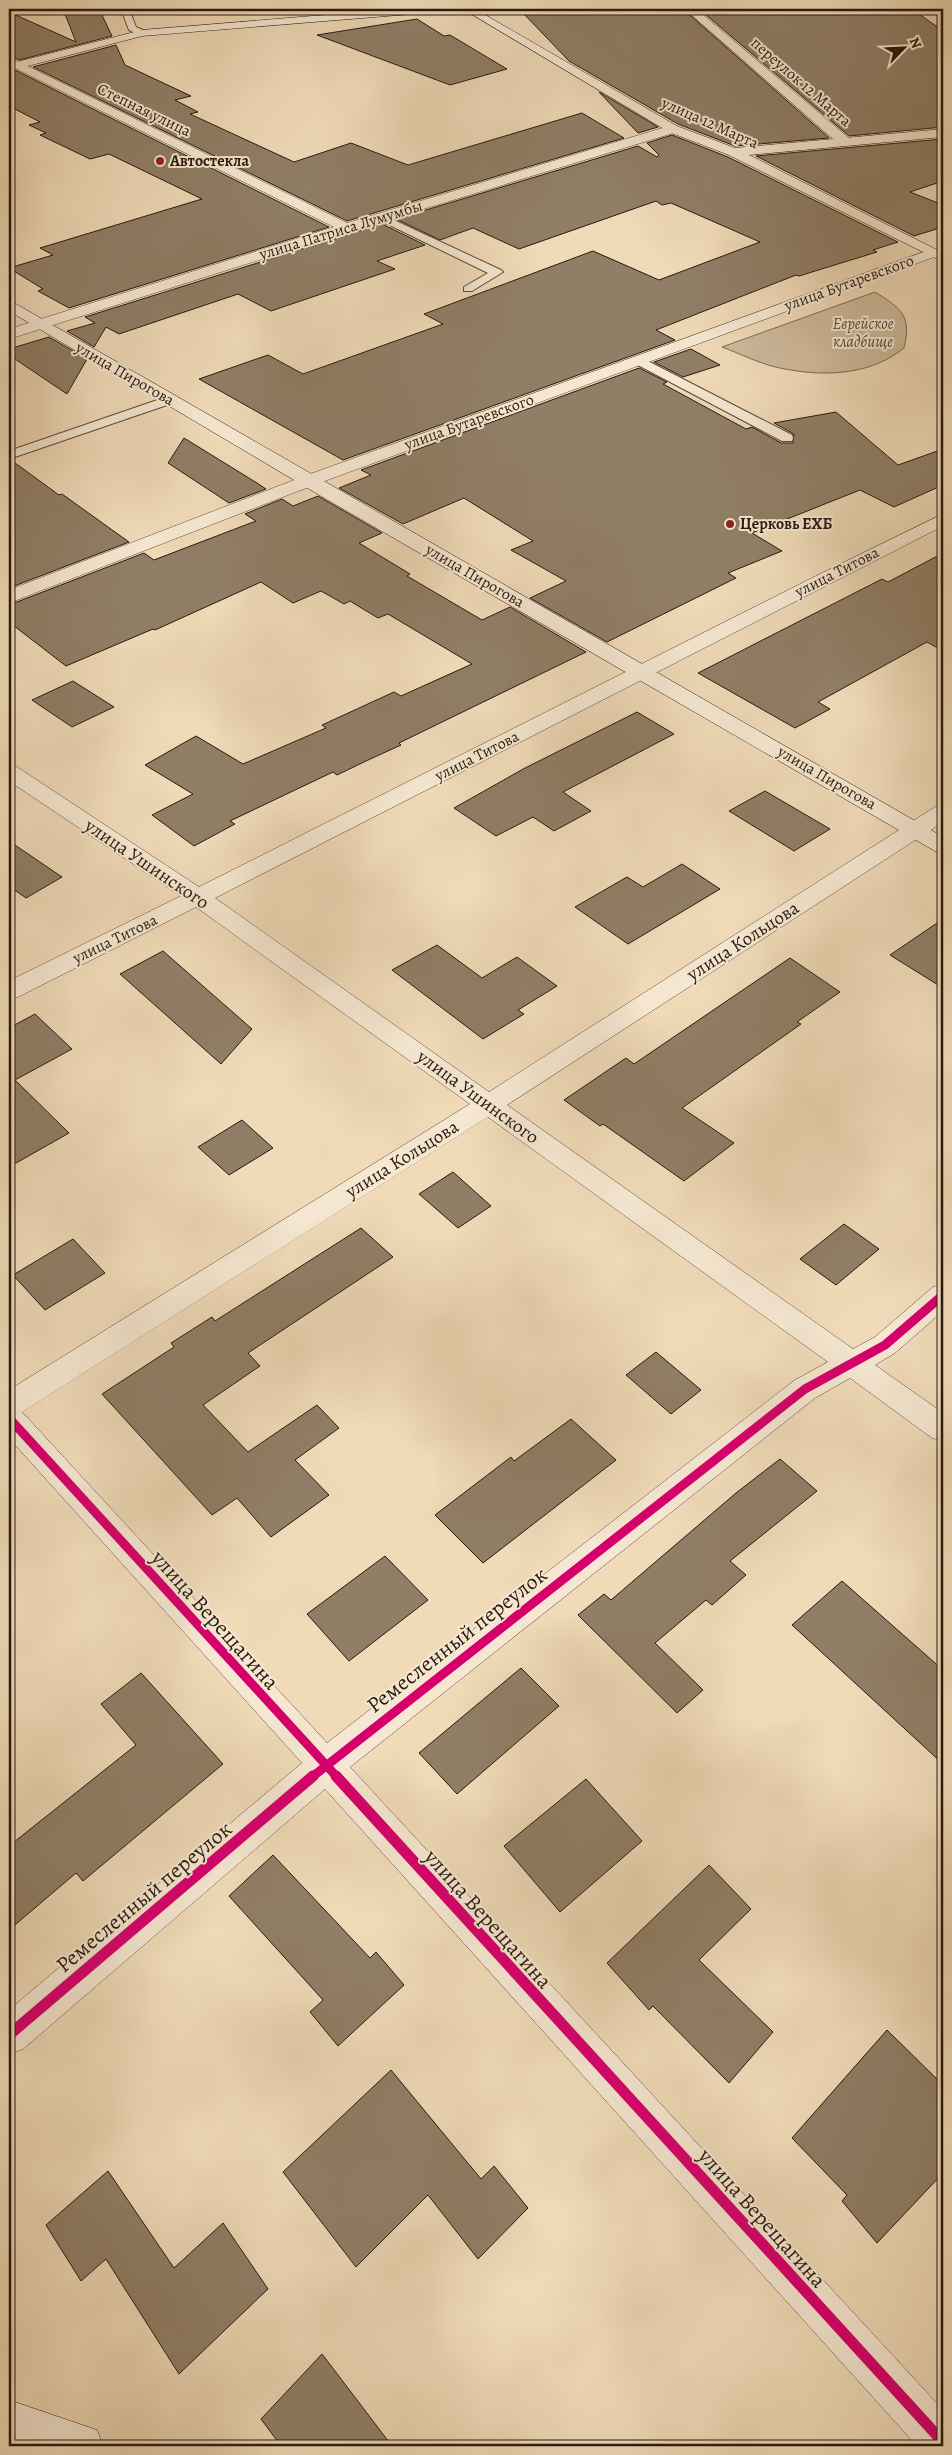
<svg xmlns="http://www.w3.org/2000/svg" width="952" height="2455" font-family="Alegreya,serif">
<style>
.green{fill:#ceb99b;stroke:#7a6a54}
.building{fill:#907e66;stroke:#271a0d}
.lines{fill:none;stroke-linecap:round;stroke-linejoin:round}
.lane-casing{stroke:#594a38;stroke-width:2}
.street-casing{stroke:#594a38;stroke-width:1}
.secondary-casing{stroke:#271a0d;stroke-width:1}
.lane{fill:#f5e7d1;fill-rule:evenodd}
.street{fill:#f5e7d1;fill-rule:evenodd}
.secondary{fill:#f5e7d1;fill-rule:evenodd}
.cycleway-far1-casing{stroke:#f5e7d1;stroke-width:12}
.cycleway-casing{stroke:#f5e7d1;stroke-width:14}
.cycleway-far1{stroke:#d6006c;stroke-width:9}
.cycleway{stroke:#d6006c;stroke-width:11}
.poi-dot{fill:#8f2418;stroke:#f5e7d1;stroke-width:2}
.labels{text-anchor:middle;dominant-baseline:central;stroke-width:4;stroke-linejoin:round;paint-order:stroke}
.far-street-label{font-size:16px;fill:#271a0d;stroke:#f5e7d1}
.far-poi-label{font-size:16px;font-weight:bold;fill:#271a0d;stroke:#f5e7d1;text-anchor:start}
.far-park-label{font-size:16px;font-style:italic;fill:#594a38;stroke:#f5e7d1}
.street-label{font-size:19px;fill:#271a0d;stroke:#f5e7d1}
.near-street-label{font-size:22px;fill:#271a0d;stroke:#f5e7d1}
</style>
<rect width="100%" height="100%" fill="#f0dab8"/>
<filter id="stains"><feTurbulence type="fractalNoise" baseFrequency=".004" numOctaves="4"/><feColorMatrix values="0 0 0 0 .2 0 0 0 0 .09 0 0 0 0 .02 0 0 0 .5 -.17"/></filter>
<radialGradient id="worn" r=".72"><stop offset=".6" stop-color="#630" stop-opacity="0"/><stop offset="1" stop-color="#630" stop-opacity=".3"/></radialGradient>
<path class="green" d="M875,292C901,308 912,316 904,348C870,376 822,377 780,368C760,364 741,354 722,347Z"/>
<g class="building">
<polygon points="63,9 99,9 112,36 19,60 9,55 9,12 76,42"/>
<polygon points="555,9 683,9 829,138 735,146 678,124 569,61 522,12"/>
<polygon points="699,9 912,9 943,31 943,127 849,136"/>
<polygon points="417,19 444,36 450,35 507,69 450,85 317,35"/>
<polygon points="116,45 125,65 191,96 175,100 198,112 190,114 294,162 351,143 408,165 582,113 624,138 347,221 33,67"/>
<polygon points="17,71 329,227 69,308 38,291 43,289 9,268 53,255 40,248 202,199 109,154 90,159 40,135 46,133 29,125 40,122 9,106 9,73"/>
<polygon points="599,92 658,127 638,133"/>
<polygon points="672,135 728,157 898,242 873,250 877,252 799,276 796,275 656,330 675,340 343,460 199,379 268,355 303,374 443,324 424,314 593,251 659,280 760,242 671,203 662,205 656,201 519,249 473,228 440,240 396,219 638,146 657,157 659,155 647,143"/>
<polygon points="943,139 943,181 910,192 943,205 943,227 914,236 756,156"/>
<polygon points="382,224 425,245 377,261 395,269 271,311 238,294 119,334 106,327 94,347 67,331 95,323 85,317"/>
<polygon points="49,337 87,359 67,394 9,355 9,349"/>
<polygon points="691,349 720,365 683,377 654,362"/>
<polygon points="639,368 667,382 663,384 746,429 752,427 781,443 793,443 794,434 774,423 836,412 898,465 943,449 943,485 894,507 860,490 752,533 782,551 728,573 736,578 607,642 530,598 566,581 511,550 533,541 464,498 403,524 339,488 371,475 361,470"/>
<polygon points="184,438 257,483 266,489 229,503 168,463"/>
<polygon points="11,460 59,495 62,494 129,542 9,588 9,461"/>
<polygon points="318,496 382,533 359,543 410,574 407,576 482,620 510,607 586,652 399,743 401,745 366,761 337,775 333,772 230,821 235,824 194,846 152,815 193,794 145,765 196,736 243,764 326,728 322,725 394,692 401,696 472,664 388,614 378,618 350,601 344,604 321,591 293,603 261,582 155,630 153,629 66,666 9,622 9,605 144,553 154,560 180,550 256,521 245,514 282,499 293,506"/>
<polygon points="943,553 943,651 927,642 818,702 830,709 795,728 698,673 882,579 888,582"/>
<polygon points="73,681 114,707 72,727 32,700"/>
<polygon points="637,712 674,734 563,792 591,811 554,831 533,817 496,836 454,808 525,768"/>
<polygon points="765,791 830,829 794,851 729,811"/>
<polygon points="9,841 62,877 26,898 9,886"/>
<polygon points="682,864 720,889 628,944 575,907 627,877 643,887"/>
<polygon points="943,919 943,988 890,955"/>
<polygon points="437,945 482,978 517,957 557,986 518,1010 524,1014 483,1039 392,970"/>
<polygon points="163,951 252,1029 221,1064 120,974"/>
<polygon points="790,958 840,992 797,1022 801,1024 682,1108 734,1143 684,1181 603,1124 600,1126 564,1100 626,1058 634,1064"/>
<polygon points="35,1014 72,1049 15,1080 69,1133 9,1167 9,1028"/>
<polygon points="242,1120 273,1148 229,1175 198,1147"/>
<polygon points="453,1172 491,1206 458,1228 419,1194"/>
<polygon points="844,1224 879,1249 836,1285 800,1259"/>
<polygon points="361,1228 393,1257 248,1353 260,1366 203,1405 248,1452 317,1405 339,1428 295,1460 329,1495 271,1537 237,1498 212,1515 102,1394 174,1347 171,1343 212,1317 215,1321"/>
<polygon points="73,1239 105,1273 45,1310 13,1275"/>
<polygon points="656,1352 701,1390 671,1414 626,1375"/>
<polygon points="571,1419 616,1460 483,1563 435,1515 511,1457 514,1461"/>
<polygon points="780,1459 817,1491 730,1561 746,1575 712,1605 706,1600 655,1643 703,1690 677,1713 578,1615 604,1594 611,1600 736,1493"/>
<polygon points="385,1556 428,1600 349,1661 307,1614"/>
<polygon points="842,1581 943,1670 943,1764 792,1625"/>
<polygon points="521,1668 559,1706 457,1794 419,1753"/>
<polygon points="141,1673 223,1764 83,1881 76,1873 9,1930 9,1846 136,1745 101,1704"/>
<polygon points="586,1779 642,1841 560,1912 504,1846"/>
<polygon points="273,1855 370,1958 376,1952 404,1985 338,2046 310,2012 323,2000 229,1896"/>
<polygon points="709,1865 751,1909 699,1960 773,2032 729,2083 653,2006 649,2010 607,1963"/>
<polygon points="887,2030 943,2085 943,2173 877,2243 842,2201 847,2195 792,2138"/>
<polygon points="391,2070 481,2179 494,2166 528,2208 478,2259 428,2195 356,2267 283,2172"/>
<polygon points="108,2171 174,2268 223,2223 268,2289 179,2374 106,2259 81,2281 46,2225"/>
<polygon points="322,2354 392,2446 281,2446 261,2419"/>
</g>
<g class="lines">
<g class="lane-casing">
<g id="lane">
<polygon points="121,9 129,9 136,27 145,31 145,35 139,35 129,30"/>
<polygon points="381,214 501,270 503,272 472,291 464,291 464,287 488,273 377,219 376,217"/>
<polygon points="638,356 792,435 793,438 792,441 782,441 634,363 632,360"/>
<polygon points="169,396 175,400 173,403 9,459 9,451"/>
</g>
</g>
<g class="street-casing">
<g id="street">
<polygon points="685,9 696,9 850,139 851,142 850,145 840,145"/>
<polygon points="9,57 347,223 669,126 673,125 679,129 677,132 351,231 9,339 9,329 334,227 9,65"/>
<polygon points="932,249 939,253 937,256 314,485 9,603 9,590 302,477"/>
<path d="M943,514V526L215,898L489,1092L935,807L943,805V822L507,1105L853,1349L875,1337L933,1287L943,1284V1311L895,1353L875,1365L943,1413V1441L932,1438L850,1378L815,1398L350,1767L943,2410V2446H917L325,1789L23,2049L9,2054V2010L302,1763L9,1438V1390L470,1104L196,907L18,997L9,999V981L181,896L9,781V766L17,767L199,887L820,574ZM488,1117L828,1362L795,1380L327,1743L22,1412Z"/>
</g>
</g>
<g class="secondary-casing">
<g id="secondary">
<polygon points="399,9 441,9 436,12 142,36 9,71 9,64 142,30"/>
<polygon points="463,9 475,9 677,126 735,148 943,129 943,137 749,155 943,253 943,262 729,155 669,132"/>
<polygon points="9,300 943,837 943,853 935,851 321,496 9,311"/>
<polygon points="9,2400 97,2430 103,2446 16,2446 9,2444"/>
</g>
</g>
<use href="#lane" class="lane"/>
<use href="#street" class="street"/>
<use href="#secondary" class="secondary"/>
<g class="cycleway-far1-casing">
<g id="cycleway-far1">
<polyline points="9,1418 337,1777"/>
<polyline points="312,1777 805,1389 885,1345 943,1295"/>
</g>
</g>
<g class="cycleway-casing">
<g id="cycleway">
<polyline points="336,1776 943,2442"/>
<polyline points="9,2035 313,1776"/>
</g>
</g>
<use href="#cycleway-far1" class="cycleway-far1"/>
<use href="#cycleway" class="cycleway"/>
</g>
<g class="poi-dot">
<circle cx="160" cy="161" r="5"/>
<circle cx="730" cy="524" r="5"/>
</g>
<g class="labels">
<g class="far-street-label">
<text transform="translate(801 82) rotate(41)">переулок 12 Марта</text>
<text transform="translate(144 110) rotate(26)">Степная улица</text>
<text transform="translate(710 123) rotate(24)">улица 12 Марта</text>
<text transform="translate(341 230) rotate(-17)">улица Патриса Лумумбы</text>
<text transform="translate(849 283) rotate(-20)">улица Бутаревского</text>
<text transform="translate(125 374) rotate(30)">улица Пирогова</text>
<text transform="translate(469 422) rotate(-20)">улица Бутаревского</text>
<text transform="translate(837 572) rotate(-27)">улица Титова</text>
<text transform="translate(475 576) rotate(30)">улица Пирогова</text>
<text transform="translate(477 756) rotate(-27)">улица Титова</text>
<text transform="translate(827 778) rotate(30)">улица Пирогова</text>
<text transform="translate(115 939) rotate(-26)">улица Титова</text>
</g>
<g class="far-poi-label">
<text x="170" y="161">Автостекла</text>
<text x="740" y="524">Церковь ЕХБ</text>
</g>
<g class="far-park-label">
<text x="863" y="324">Еврейское<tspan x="863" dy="18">кладбище</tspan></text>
</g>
<g class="street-label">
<text transform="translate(147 864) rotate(34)">улица Ушинского</text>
<text transform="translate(743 941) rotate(-33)">улица Кольцова</text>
<text transform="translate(478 1097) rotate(36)">улица Ушинского</text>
<text transform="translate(402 1159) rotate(-32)">улица Кольцова</text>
</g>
<g class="near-street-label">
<text transform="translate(215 1620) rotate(48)">улица Верещагина</text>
<text transform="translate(457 1640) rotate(-38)">Ремесленный переулок</text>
<text transform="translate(144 1897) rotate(-40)">Ремесленный переулок</text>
<text transform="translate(488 1919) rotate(48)">улица Верещагина</text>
<text transform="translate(762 2218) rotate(48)">улица Верещагина</text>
</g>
</g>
<rect width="952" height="2455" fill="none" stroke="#f0dab8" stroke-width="30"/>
<rect x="10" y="10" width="932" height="2435" fill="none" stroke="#271a0d" stroke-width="2.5"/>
<rect x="15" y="15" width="922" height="2425" fill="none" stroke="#271a0d"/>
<g transform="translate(904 48) rotate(66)" stroke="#f5e7d1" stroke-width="4" paint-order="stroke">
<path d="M0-4L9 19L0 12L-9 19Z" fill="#271a0d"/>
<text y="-8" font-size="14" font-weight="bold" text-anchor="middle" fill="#271a0d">N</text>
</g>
<rect width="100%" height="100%" filter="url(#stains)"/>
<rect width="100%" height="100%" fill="url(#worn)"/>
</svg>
